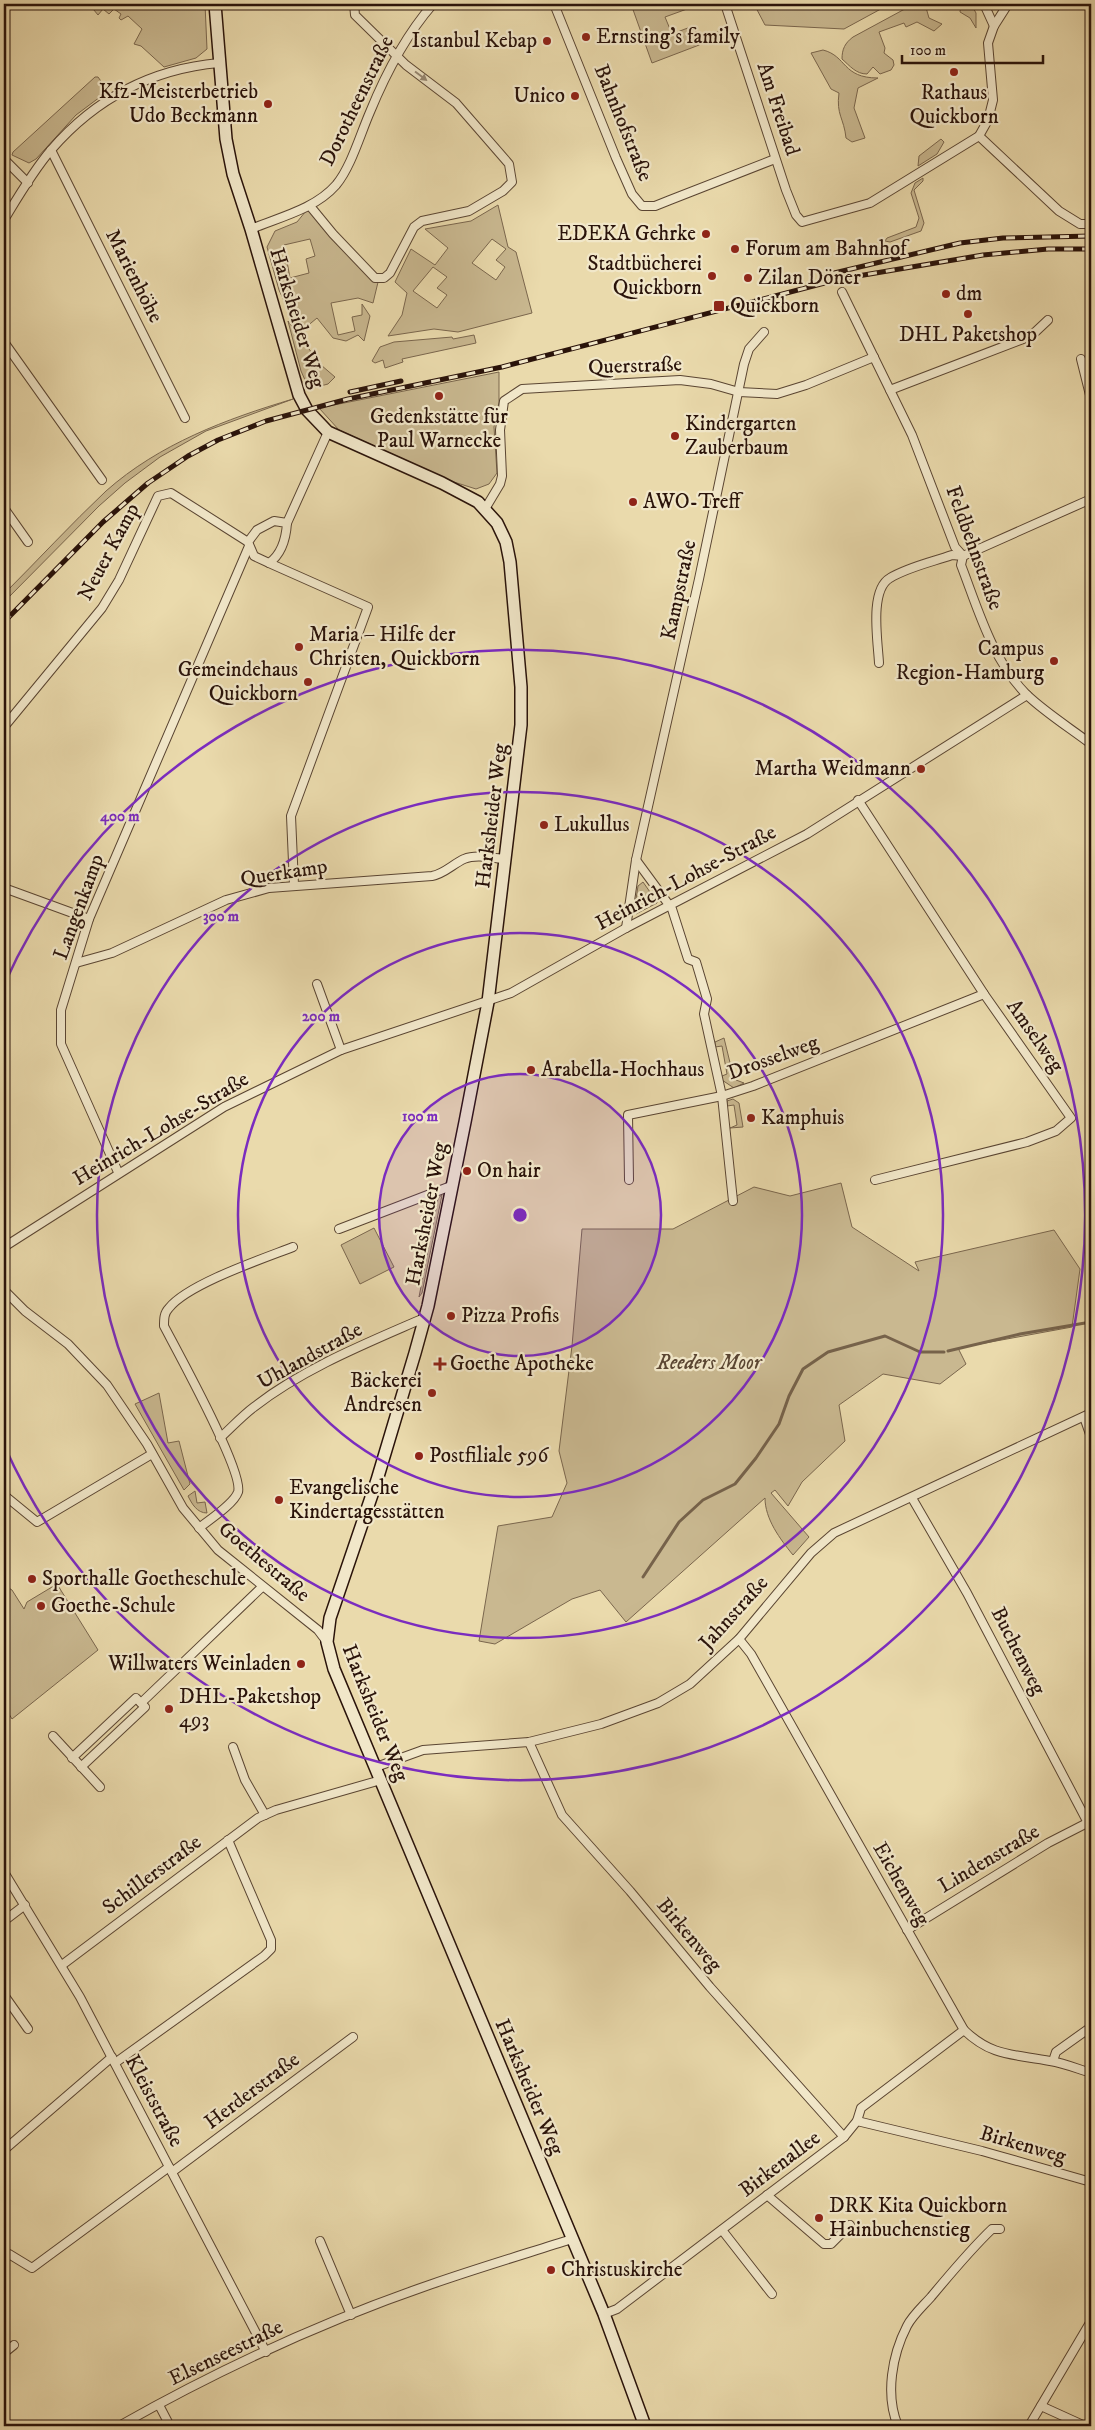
<svg xmlns="http://www.w3.org/2000/svg" width="1095" height="2430" font-family="'IM FELL DW Pica',serif">
<style>
.green{fill:#c9b890;stroke:#7a664d;fill-rule:evenodd}
.lines{fill:none;stroke-linecap:round;stroke-linejoin:round}
.stream{stroke:#76624a;stroke-width:3}
.minor-casing{stroke:#5a4532;stroke-width:10}
.secondary-casing{stroke:#2a130a;stroke-width:14}
.minor{stroke:#f1e7c9;stroke-width:8}
.secondary{stroke:#f1e7c9;stroke-width:11}
.rail-casing{stroke:#2a130a;stroke-width:5}
.rail{stroke:#f1e7c9;stroke-width:3;stroke-dasharray:9;stroke-linecap:butt}
.oneway{fill:#978873}
.ring{fill:none;stroke:#7b2cbf;stroke-width:2.5}
.poi-dot{fill:#8f2418;stroke:#f1e7c9;stroke-width:2}
.labels{text-anchor:middle;dominant-baseline:central;stroke-width:4.5;stroke-linejoin:round;paint-order:stroke}
.poi-label{font-size:21px;fill:#2a130a;stroke:#f1e7c9;text-anchor:start}
.street-label{font-size:21px;fill:#2a130a;stroke:#f1e7c9}
.park-label{font-size:21px;font-style:italic;fill:#5a4532;stroke:#f1e7c9}
.centre{fill:#7b2cbf;stroke:#f1e7c9;stroke-width:2.5}
.ring-label{font-size:15px;text-anchor:middle;font-weight:bold;fill:#7b2cbf;stroke:#f1e7c9;stroke-width:4.5;stroke-linejoin:round;paint-order:stroke}
</style>
<rect width="100%" height="100%" fill="#eadaac"/>
<filter id="stains"><feTurbulence type="fractalNoise" baseFrequency=".004" numOctaves="4"/><feColorMatrix values="0 0 0 0 .2 0 0 0 0 .09 0 0 0 0 .02 0 0 0 .5 -.17"/></filter>
<radialGradient id="worn" r=".72"><stop offset=".6" stop-color="#630" stop-opacity="0"/><stop offset="1" stop-color="#630" stop-opacity=".3"/></radialGradient>
<g class="green">
<polygon points="89,4 205,4 207,49 196,58 164,67 141,46 134,44 142,29 128,16 121,20 119,18 121,14 114,9 109,14 103,9 98,15"/>
<polygon points="631,4 685,4 687,9 665,17 672,34 693,26 699,36 727,30 728,34 652,63"/>
<polygon points="754,4 890,4 844,29 765,25"/>
<path d="M914,4H925L929,18L942,24L934,31L917,22L906,27L904,23L879,32L885,48L884,53L893,60L894,65L891,70L880,74L873,67L867,74C856,74 850,66 842,59C842,49 845,43 853,37Z"/>
<polygon points="961,4 971,4 976,13 976,28 970,18 960,12"/>
<path d="M823,50C847,56 842,78 878,78L858,88L854,108L865,138L852,142L846,138C844,118 836,115 839,93L831,89L811,53Z"/>
<polygon points="95,77 98,77 108,91 76,115 36,159 29,163 12,155 13,152"/>
<polygon points="941,139 944,142 937,154 918,166 919,156"/>
<polygon points="923,178 923,181 914,190 924,223 921,231 890,242 885,241 887,238 916,227 919,218 911,193 915,183"/>
<path d="M498,205L508,247L516,252L532,313L458,332L434,329L388,336L402,315L407,293L395,282L411,249L435,265L448,248L425,229L471,221ZM492,239L506,249L496,260L505,267L496,280L472,263ZM433,267L447,277L437,288L447,295L437,308L413,291Z"/>
<path d="M310,206L379,278L373,303L358,298L331,303L338,335L355,331L352,317L362,315V304L370,316L364,341L358,335L346,341L333,338L317,318L299,333L279,290L267,247L275,231L297,222ZM310,239L315,256L306,259L309,273L290,278L284,245Z"/>
<polygon points="288,321 321,365 335,377 328,384 309,389 301,371"/>
<polygon points="474,335 476,343 402,359 403,362 385,368 383,360 375,363 372,361 380,347 394,342 452,337 453,339"/>
<polygon points="499,372 499,402 494,427 497,473 489,484 476,489 454,482 339,430 319,408"/>
<path d="M293,399L206,431L160,457L125,483L99,506L4,602V594C38,560 71,524 106,491C159,444 226,419 293,399Z"/>
<polygon points="643,882 650,892 654,892 657,903 636,914 634,912 638,886"/>
<polygon points="724,1038 733,1075 736,1080 744,1083 734,1088 722,1080 722,1076 727,1074 722,1046 715,1047 715,1042"/>
<polygon points="733,1099 739,1103 743,1127 730,1128 737,1125 734,1105 727,1106 727,1101"/>
<path d="M841,1183L852,1227L919,1271L915,1262L1054,1230L1080,1269L1072,1327L958,1348L966,1364L940,1384L883,1374L839,1405L845,1441L802,1482L788,1506L775,1490L771,1493L809,1537L793,1555C780,1539 765,1519 765,1498L626,1622L600,1590L572,1599L495,1644L479,1641L498,1526L552,1517L567,1483L559,1451L572,1346L582,1229H673L754,1187L790,1196Z"/>
<polygon points="442,1195 422,1293 419,1297 438,1198"/>
<polygon points="374,1228 394,1267 360,1284 341,1245"/>
<polygon points="159,1393 168,1443 179,1441 190,1484 184,1490 135,1404"/>
<path d="M195,1491L197,1503L205,1502L207,1513C197,1513 192,1504 188,1496Z"/>
<polygon points="57,1584 98,1650 12,1719 4,1706 4,1585 12,1590 24,1609 27,1602"/>
</g>
<g class="lines">
<g class="stream">
<polyline points="948,1351 1020,1334 1091,1322"/>
<polyline points="643,1577 679,1522 703,1500 735,1484 756,1458 779,1424 789,1396 803,1369 828,1352 885,1336 920,1352 944,1352"/>
</g>
<g class="minor-casing">
<g id="minor">
<polyline points="554,4 616,158 632,194 642,206 655,206 670,200 775,159"/>
<polyline points="725,4 786,190 796,215 802,222 870,203 979,136 988,120 993,100 988,43 994,26 1008,4"/>
<polyline points="984,4 994,26"/>
<polyline points="979,136 1059,211 1080,224 1091,224"/>
<polyline points="51,150 185,418"/>
<polyline points="4,159 28,183"/>
<polyline points="310,206 333,234 375,278 384,278 390,273 414,227 422,221 469,211 503,191 512,182 509,164 456,103 406,65 355,15 354,4"/>
<path d="M4,220C18,197 33,171 51,150C95,99 152,69 219,63"/>
<path d="M251,229C280,217 315,209 336,185C351,167 360,135 370,112C386,73 405,36 433,4"/>
<path d="M842,292L912,435L955,547L963,556L961,565C978,609 992,660 1027,695C1046,713 1070,728 1091,744"/>
<polyline points="4,342 102,480"/>
<polyline points="1081,359 1091,399"/>
<polyline points="890,390 1031,336 1048,320"/>
<polyline points="4,508 28,542"/>
<polyline points="485,509 500,484 502,476 500,430 504,401 522,389 680,380 711,384 739,392 777,394 806,385 874,357"/>
<path d="M274,521L287,523C286,538 282,554 269,563L254,556L248,542L257,530Z"/>
<polyline points="287,523 328,432"/>
<polyline points="963,556 1091,499"/>
<polyline points="269,563 368,607 291,816 294,885"/>
<path d="M879,663C878,642 869,590 890,578C908,567 932,562 952,555L963,556"/>
<polyline points="4,727 102,608 119,580 158,496 171,493 248,542"/>
<polyline points="858,800 984,994 1071,1118 1056,1131 1027,1142 875,1180"/>
<polyline points="636,860 672,909 688,959 696,962 707,999 704,1014 722,1096 733,1201"/>
<polyline points="4,888 89,919"/>
<polyline points="626,928 636,860 699,579 744,364 749,349 764,332"/>
<path d="M76,963L112,953L226,900L269,888L432,876C444,874 453,864 464,859C476,854 492,858 505,859"/>
<polyline points="317,984 341,1050"/>
<polyline points="118,1172 61,1044 61,1010 89,919 249,546"/>
<polyline points="629,1180 628,1115 722,1096 753,1086 984,994"/>
<polyline points="339,1229 451,1186"/>
<polyline points="4,1247 224,1107 341,1050 511,993 626,928 807,834 1027,695"/>
<polyline points="4,1290 25,1311 68,1344 107,1385 147,1444 183,1508 218,1550 318,1630 327,1642"/>
<polyline points="1084,1417 1091,1437"/>
<path d="M220,1438C231,1428 242,1416 254,1407C304,1368 367,1343 424,1318"/>
<polyline points="4,1495 37,1522 152,1454"/>
<polyline points="912,1498 967,1593 1088,1823"/>
<path d="M199,1528C209,1520 234,1504 238,1492C244,1472 177,1351 164,1326C164,1319 164,1313 169,1308C188,1284 262,1259 293,1247"/>
<path d="M739,1639L751,1654L964,2030C992,2057 1014,2054 1050,2061C1064,2063 1078,2069 1091,2073"/>
<polyline points="53,1736 100,1787"/>
<polyline points="529,1742 562,1815 630,1891 710,1987 844,2137"/>
<polyline points="233,1747 245,1780 265,1815"/>
<polyline points="72,1758 136,1698 141,1703 262,1587"/>
<polyline points="81,1767 145,1707 141,1703"/>
<polyline points="376,1767 423,1750 529,1742 601,1724 658,1703 690,1684 739,1639 811,1553 834,1533 1091,1413"/>
<polyline points="4,1872 80,1997 266,2352"/>
<polyline points="4,1921 25,1905"/>
<polyline points="907,1930 1048,1843 1091,1821"/>
<polyline points="62,1965 258,1818 276,1810 381,1780"/>
<polyline points="4,1995 28,2029"/>
<polyline points="1053,2061 1056,2052 1091,2027"/>
<polyline points="115,2063 264,1956 271,1949 271,1940 228,1840"/>
<polyline points="857,2121 982,2151 1091,2182"/>
<polyline points="4,2150 112,2057"/>
<polyline points="172,2172 353,2037"/>
<polyline points="767,2195 824,2244 831,2244 850,2225"/>
<polyline points="722,2230 772,2294"/>
<polyline points="320,2241 351,2315"/>
<polyline points="4,2257 9,2254 32,2268 169,2167"/>
<polyline points="604,2314 617,2309 844,2137 857,2121 861,2108 964,2030"/>
<polyline points="4,2353 14,2345"/>
<polyline points="159,2405 170,2426"/>
<polyline points="1041,2406 1085,2426"/>
<path d="M119,2426C218,2370 324,2321 432,2284C478,2268 525,2254 572,2239"/>
<path d="M898,2426C885,2395 892,2355 907,2326C912,2316 923,2306 931,2297C951,2273 970,2250 992,2229H1000"/>
<polyline points="1029,2426 1091,2321"/>
</g>
</g>
<g class="secondary-casing">
<polyline id="secondary" points="215,4 226,139 233,174 251,229 299,395 307,410 328,432 442,483 478,502 497,523 506,542 510,562 521,687 521,725 488,1002 465,1122 428,1306 415,1353 377,1480 330,1618 327,1642 334,1669 604,2314 645,2426"/>
</g>
<use href="#minor" class="minor"/>
<use href="#secondary" class="secondary"/>
<g class="rail-casing">
<g id="rail">
<polyline points="830,274 960,243 1003,238 1091,236"/>
<polyline points="350,392 401,381"/>
<polyline points="4,622 103,522 148,483 188,456 218,440 266,421 348,399 502,367 840,279 983,255 1048,249 1091,249"/>
</g>
</g>
<use href="#rail" class="rail"/>
</g>
<defs><path id="oneway-solid" d="M-6-.8H1V-3.2L6.5 0L1 3.2V.8H-6Z" transform="scale(1.25)"/></defs>
<use class="oneway" href="#oneway-solid" transform="translate(421 76) rotate(37)"/>
<circle cx="520" cy="1215" r="141" fill="#7b2cbf" fill-opacity=".12"/>
<g class="ring">
<circle cx="520" cy="1215" r="141"/>
<circle cx="520" cy="1215" r="282"/>
<circle cx="520" cy="1215" r="423"/>
<path d="M4 985A565 565 0 1 1 4 1445"/>
</g>
<g class="poi-dot">
<circle cx="586" cy="37" r="5"/>
<circle cx="547" cy="41" r="5"/>
<circle cx="954" cy="72" r="5"/>
<circle cx="575" cy="96" r="5"/>
<circle cx="268" cy="104" r="5"/>
<circle cx="706" cy="234" r="5"/>
<circle cx="735" cy="249" r="5"/>
<circle cx="712" cy="276" r="5"/>
<circle cx="748" cy="278" r="5"/>
<circle cx="946" cy="294" r="5"/>
<rect x="713" y="300" width="12" height="12" rx="2.5"/>
<circle cx="968" cy="314" r="5"/>
<circle cx="439" cy="396" r="5"/>
<circle cx="675" cy="436" r="5"/>
<circle cx="633" cy="502" r="5"/>
<circle cx="299" cy="647" r="5"/>
<circle cx="1054" cy="661" r="5"/>
<circle cx="308" cy="682" r="5"/>
<circle cx="921" cy="769" r="5"/>
<circle cx="544" cy="825" r="5"/>
<circle cx="531" cy="1070" r="5"/>
<circle cx="751" cy="1118" r="5"/>
<circle cx="467" cy="1171" r="5"/>
<circle cx="451" cy="1316" r="5"/>
<path d="M437.5 1356.5h5v5h5v5h-5v5h-5v-5h-5v-5h5z"/>
<circle cx="432" cy="1393" r="5"/>
<circle cx="419" cy="1456" r="5"/>
<circle cx="279" cy="1500" r="5"/>
<circle cx="32" cy="1579" r="5"/>
<circle cx="41" cy="1606" r="5"/>
<circle cx="301" cy="1664" r="5"/>
<circle cx="169" cy="1709" r="5"/>
<circle cx="819" cy="2218" r="5"/>
<circle cx="551" cy="2270" r="5"/>
</g>
<g class="labels">
<g class="poi-label">
<text x="596" y="37">Ernsting's family</text>
<text x="537" y="41" text-anchor="end">Istanbul Kebap</text>
<text x="258" y="92" text-anchor="end">Kfz-Meisterbetrieb<tspan x="258" dy="24">Udo Beckmann</tspan></text>
<text x="954" y="93" text-anchor="middle">Rathaus<tspan x="954" dy="24">Quickborn</tspan></text>
<text x="565" y="96" text-anchor="end">Unico</text>
<text x="696" y="234" text-anchor="end">EDEKA Gehrke</text>
<text x="745" y="249">Forum am Bahnhof</text>
<text x="702" y="264" text-anchor="end">Stadtbücherei<tspan x="702" dy="24">Quickborn</tspan></text>
<text x="758" y="278">Zilan Döner</text>
<text x="956" y="294">dm</text>
<text x="730" y="306">Quickborn</text>
<text x="968" y="335" text-anchor="middle">DHL Paketshop</text>
<text x="439" y="417" text-anchor="middle">Gedenkstätte für<tspan x="439" dy="24">Paul Warnecke</tspan></text>
<text x="685" y="424">Kindergarten<tspan x="685" dy="24">Zauberbaum</tspan></text>
<text x="643" y="502">AWO-Treff</text>
<text x="309" y="635">Maria – Hilfe der<tspan x="309" dy="24">Christen, Quickborn</tspan></text>
<text x="1044" y="649" text-anchor="end">Campus<tspan x="1044" dy="24">Region-Hamburg</tspan></text>
<text x="298" y="670" text-anchor="end">Gemeindehaus<tspan x="298" dy="24">Quickborn</tspan></text>
<text x="911" y="769" text-anchor="end">Martha Weidmann</text>
<text x="554" y="825">Lukullus</text>
<text x="541" y="1070">Arabella-Hochhaus</text>
<text x="761" y="1118">Kamphuis</text>
<text x="477" y="1171">On hair</text>
<text x="461" y="1316">Pizza Profis</text>
<text x="450" y="1364">Goethe Apotheke</text>
<text x="422" y="1381" text-anchor="end">Bäckerei<tspan x="422" dy="24">Andresen</tspan></text>
<text x="429" y="1456">Postfiliale 596</text>
<text x="289" y="1488">Evangelische<tspan x="289" dy="24">Kindertagesstätten</tspan></text>
<text x="42" y="1579">Sporthalle Goetheschule</text>
<text x="51" y="1606">Goethe-Schule</text>
<text x="291" y="1664" text-anchor="end">Willwaters Weinladen</text>
<text x="179" y="1697">DHL-Paketshop<tspan x="179" dy="24">493</tspan></text>
<text x="829" y="2206">DRK Kita Quickborn<tspan x="829" dy="24">Hainbuchenstieg</tspan></text>
<text x="561" y="2270">Christuskirche</text>
</g>
<g class="street-label">
<text transform="translate(357 101) rotate(-64)">Dorotheenstraße</text>
<text transform="translate(778 109) rotate(72)">Am Freibad</text>
<text transform="translate(623 123) rotate(68)">Bahnhofstraße</text>
<text transform="translate(134 276) rotate(63)">Marienhöhe</text>
<text transform="translate(297 318) rotate(73)">Harksheider Weg</text>
<text transform="translate(635 366) rotate(-2)">Querstraße</text>
<text transform="translate(974 548) rotate(70)">Feldbehnstraße</text>
<text transform="translate(109 552) rotate(-62)">Neuer Kamp</text>
<text transform="translate(679 590) rotate(-78)">Kampstraße</text>
<text transform="translate(492 816) rotate(-83)">Harksheider Weg</text>
<text transform="translate(284 873) rotate(-9)">Querkamp</text>
<text transform="translate(686 878) rotate(-28)">Heinrich-Lohse-Straße</text>
<text transform="translate(79 907) rotate(-70)">Langenkamp</text>
<text transform="translate(1035 1036) rotate(55)">Amselweg</text>
<text transform="translate(773 1058) rotate(-20)">Drosselweg</text>
<text transform="translate(161 1129) rotate(-31)">Heinrich-Lohse-Straße</text>
<text transform="translate(427 1214) rotate(-79)">Harksheider Weg</text>
<text transform="translate(310 1356) rotate(-29)">Uhlandstraße</text>
<text transform="translate(264 1562) rotate(40)">Goethestraße</text>
<text transform="translate(734 1613) rotate(-48)">Jahnstraße</text>
<text transform="translate(1018 1651) rotate(63)">Buchenweg</text>
<text transform="translate(375 1713) rotate(68)">Harksheider Weg</text>
<text transform="translate(989 1859) rotate(-31)">Lindenstraße</text>
<text transform="translate(152 1875) rotate(-37)">Schillerstraße</text>
<text transform="translate(901 1884) rotate(60)">Eichenweg</text>
<text transform="translate(689 1935) rotate(50)">Birkenweg</text>
<text transform="translate(529 2087) rotate(67)">Harksheider Weg</text>
<text transform="translate(252 2091) rotate(-37)">Herderstraße</text>
<text transform="translate(154 2101) rotate(62)">Kleiststraße</text>
<text transform="translate(1023 2145) rotate(16)">Birkenweg</text>
<text transform="translate(780 2164) rotate(-37)">Birkenallee</text>
<text transform="translate(226 2353) rotate(-26)">Elsenseestraße</text>
</g>
<g class="park-label">
<text x="709" y="1363">Reeders Moor</text>
</g>
</g>
<circle cx="520" cy="1215" r="8" class="centre"/>
<g class="ring-label">
<text x="120" y="821">400 m</text>
<text x="221" y="921">300 m</text>
<text x="321" y="1021">200 m</text>
<text x="420" y="1121">100 m</text>
</g>
<rect width="1095" height="2430" fill="none" stroke="#eadaac" stroke-width="20"/>
<rect x="5" y="5" width="1085" height="2420" fill="none" stroke="#2a130a" stroke-width="2.5"/>
<rect x="10" y="10" width="1075" height="2410" fill="none" stroke="#2a130a"/>
<path d="M902 55v8h141v-8" fill="none" stroke="#2a130a" stroke-width="2.5"/>
<text x="910" y="55" font-size="15" fill="#2a130a" stroke="#f1e7c9" stroke-width="4" paint-order="stroke">100 m</text>
<rect width="100%" height="100%" filter="url(#stains)"/>
<rect width="100%" height="100%" fill="url(#worn)"/>
</svg>
